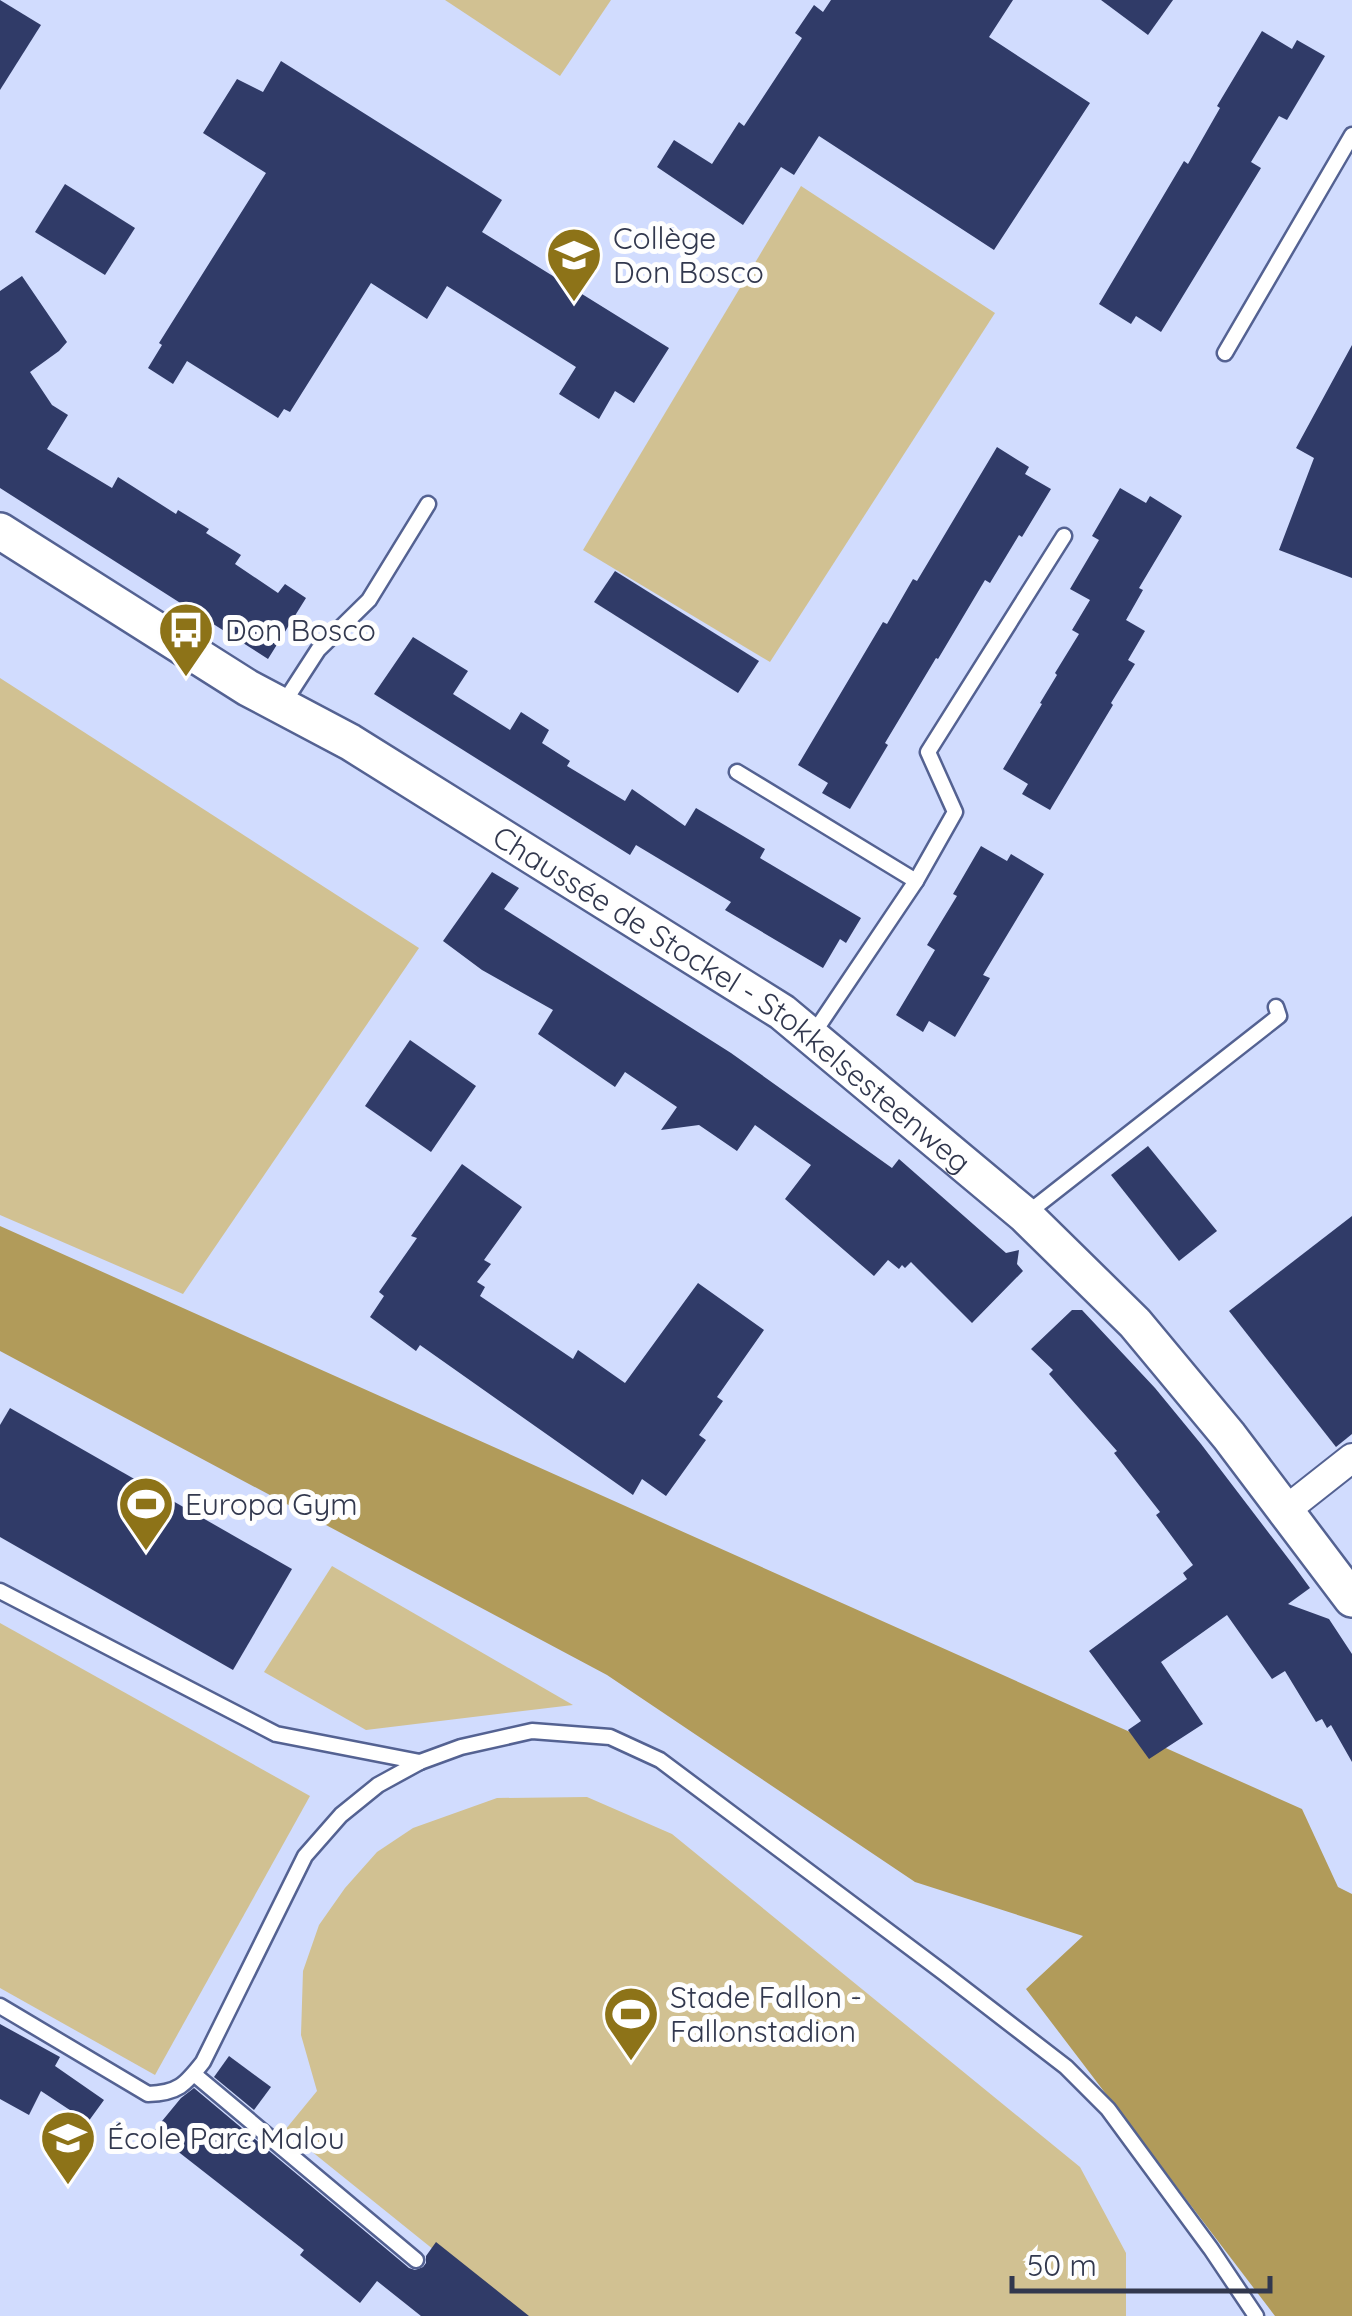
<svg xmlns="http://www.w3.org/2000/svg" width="1352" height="2316" font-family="Quicksand,sans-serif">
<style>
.green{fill:#d1c192}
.forest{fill:#b19b5a}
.building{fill:#303b68}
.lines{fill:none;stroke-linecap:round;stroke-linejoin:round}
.service-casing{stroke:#546292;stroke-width:19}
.minor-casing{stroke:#546292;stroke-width:32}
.tertiary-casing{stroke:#546292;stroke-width:40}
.service{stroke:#fff;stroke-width:14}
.minor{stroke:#fff;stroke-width:28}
.tertiary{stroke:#fff;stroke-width:35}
.labels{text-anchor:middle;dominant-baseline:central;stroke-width:10;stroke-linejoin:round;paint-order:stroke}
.poi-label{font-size:30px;fill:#32384e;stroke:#fefefe;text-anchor:start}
.street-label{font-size:30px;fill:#32384e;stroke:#fefefe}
</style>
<rect width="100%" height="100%" fill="#d1dcfe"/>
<g class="green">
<polygon points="445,0 611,0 560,76"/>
<polygon points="801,186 995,313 770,662 583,550"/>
<polygon points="0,678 419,948 183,1294 0,1215"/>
<polygon points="332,1566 573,1705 366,1730 264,1672"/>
<polygon points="0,1623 310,1796 155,2075 0,1988"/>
<polygon points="587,1797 672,1834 1080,2167 1126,2253 1126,2316 516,2316 285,2130 317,2091 301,2035 303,1971 319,1925 345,1888 377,1852 413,1828 497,1798"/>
</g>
<polygon class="forest" points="0,1226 1302,1809 1338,1887 1352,1894 1352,2316 1275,2316 1026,1989 1083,1936 915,1882 607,1675 0,1351"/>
<g class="building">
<polygon points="0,0 41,25 0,90"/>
<polygon points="831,0 1013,0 989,37 1090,103 994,250 819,136 794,175 781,167 743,225 657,167 674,140 712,164 739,122 744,126 802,38 795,33 814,5 823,12"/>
<polygon points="1101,0 1173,0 1148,35"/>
<polygon points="1262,31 1292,49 1297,40 1325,56 1287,120 1279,116 1251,162 1261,168 1161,332 1136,316 1131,324 1099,304 1184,161 1188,164 1220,108 1217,106"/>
<polygon points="281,61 502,200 482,232 669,348 634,403 615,391 599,419 559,394 576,367 447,286 427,319 371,283 290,412 284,409 278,418 187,361 173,384 148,368 162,345 159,343 266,173 203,133 237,79 263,92"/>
<polygon points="65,184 135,228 105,275 35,232"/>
<polygon points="22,276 67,342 59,351 30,372 52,405 68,415 47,449 112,488 118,477 176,514 178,510 209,529 206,533 241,555 235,564 278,593 285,584 306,598 268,659 0,488 0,291"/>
<polygon points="1352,345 1352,578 1279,550 1314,458 1296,448"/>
<polygon points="997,447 1029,467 1025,474 1051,489 1022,537 1019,535 990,583 985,580 938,659 936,658 885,743 888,745 850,809 822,793 828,783 798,765 883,622 887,624 913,579 917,581"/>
<polygon points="1120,488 1146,503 1150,496 1182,516 1139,588 1143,590 1126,620 1145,631 1128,660 1135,664 1111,703 1113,705 1050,810 1022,794 1028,784 1003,769 1042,704 1040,703 1057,675 1055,673 1079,634 1072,630 1090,600 1070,589 1099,540 1092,536"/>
<polygon points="615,571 759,661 738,693 594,602"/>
<polygon points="413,637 468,671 453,694 510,730 521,712 549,730 542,743 570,761 567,766 625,801 632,789 685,826 696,808 765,849 760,858 861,918 846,943 840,939 823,968 725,910 731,902 636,845 630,855 374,694"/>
<polygon points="981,846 1007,861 1011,854 1044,874 983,975 990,978 955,1037 929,1021 923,1032 896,1015 935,950 927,945 957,896 953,894"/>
<polygon points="492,872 519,888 504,909 731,1053 892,1168 899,1159 1006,1253 1019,1250 1017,1264 1023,1271 972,1323 911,1262 905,1268 902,1265 899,1269 888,1260 874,1276 785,1199 811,1165 755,1125 737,1151 699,1125 661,1130 677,1107 625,1072 615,1087 538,1034 553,1010 482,970 443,941"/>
<polygon points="410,1040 476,1086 431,1152 365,1106"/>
<polygon points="1148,1146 1217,1231 1179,1261 1111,1175"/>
<polygon points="462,1164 522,1207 484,1260 491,1264 477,1282 485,1287 480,1296 573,1359 578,1350 625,1383 698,1283 764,1330 717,1397 723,1401 699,1435 706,1440 666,1496 642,1479 633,1495 420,1345 416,1351 370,1317 384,1296 379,1292 417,1238 411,1236"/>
<polygon points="1352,1216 1352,1434 1336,1447 1229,1311"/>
<polygon points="1072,1310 1082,1310 1155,1388 1201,1444 1294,1566 1310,1588 1288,1604 1329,1619 1352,1654 1352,1762 1331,1725 1327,1728 1322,1719 1316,1722 1285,1671 1272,1679 1227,1615 1161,1662 1203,1724 1149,1759 1128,1730 1141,1721 1089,1651 1187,1579 1183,1573 1193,1565 1156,1515 1160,1512 1114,1453 1117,1451 1049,1374 1053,1370 1031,1349"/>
<polygon points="10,1408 292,1569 233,1670 0,1537 0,1425"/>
<polygon points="0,2024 60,2057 55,2066 104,2100 88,2122 41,2091 29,2115 0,2099"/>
<polygon points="229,2056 271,2087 254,2110 214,2077"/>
<polygon points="194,2088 409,2268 415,2270 423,2267 426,2263 426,2256 436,2242 529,2316 421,2316 377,2281 360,2303 300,2255 304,2250 153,2132 181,2098"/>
</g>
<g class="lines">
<g class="service-casing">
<g id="service">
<polyline points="1225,353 1352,135"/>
<polyline points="283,704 318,650 369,600 428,504"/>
<polyline points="737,772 916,881"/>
<polyline points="811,1037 916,881 955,812 928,752 1064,536"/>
<polyline points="1025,1215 1279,1016 1276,1007"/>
<polyline points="0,1591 276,1734 420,1762"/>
<path d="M0,2006L148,2094C178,2093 185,2085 203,2062L305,1856L341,1815L378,1785L420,1762L461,1747L532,1731L610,1737L660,1760L944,1973L1066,2067L1108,2109L1211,2249L1256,2316"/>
<polyline points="194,2074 416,2260"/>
</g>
</g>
<g class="minor-casing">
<polyline id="minor" points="1286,1510 1352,1458"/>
</g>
<g class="tertiary-casing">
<g id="tertiary">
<path id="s1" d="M0,531L248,688L350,742L782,1012L1025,1215L1135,1323L1229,1436L1352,1599"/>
</g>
</g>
<use href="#service" class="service"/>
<use href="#minor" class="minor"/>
<use href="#tertiary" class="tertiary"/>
</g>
<defs>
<g id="school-pin" transform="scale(2.875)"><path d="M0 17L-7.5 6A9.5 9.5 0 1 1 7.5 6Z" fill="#8d7318" stroke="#fefefe"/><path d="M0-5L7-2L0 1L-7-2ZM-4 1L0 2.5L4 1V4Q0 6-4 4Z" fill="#fff"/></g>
<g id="bus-pin" transform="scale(2.875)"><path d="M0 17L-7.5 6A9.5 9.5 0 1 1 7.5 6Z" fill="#8d7318" stroke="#fefefe"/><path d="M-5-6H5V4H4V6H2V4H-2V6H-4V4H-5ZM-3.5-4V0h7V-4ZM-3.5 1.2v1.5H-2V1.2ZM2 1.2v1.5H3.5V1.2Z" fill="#fff"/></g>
<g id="stadium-pin" transform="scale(2.875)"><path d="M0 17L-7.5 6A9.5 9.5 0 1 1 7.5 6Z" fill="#8d7318" stroke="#fefefe"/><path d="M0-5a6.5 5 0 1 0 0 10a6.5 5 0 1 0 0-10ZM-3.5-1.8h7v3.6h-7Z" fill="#fff"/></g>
</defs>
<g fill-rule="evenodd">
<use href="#school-pin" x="574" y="255"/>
<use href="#bus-pin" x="186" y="630"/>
<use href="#stadium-pin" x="146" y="1504"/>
<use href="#stadium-pin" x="631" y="2014"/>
<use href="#school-pin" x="68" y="2138"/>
</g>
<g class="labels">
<g class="poi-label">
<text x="613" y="238">Collège<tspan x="613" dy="34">Don Bosco</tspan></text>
<text x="225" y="630">Don Bosco</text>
<text x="185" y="1504">Europa Gym</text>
<text x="670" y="1997">Stade Fallon -<tspan x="670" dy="34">Fallonstadion</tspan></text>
<text x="107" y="2138">École Parc Malou</text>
</g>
<g class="street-label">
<text stroke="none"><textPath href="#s1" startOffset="870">Chaussée de Stockel - Stokkelsesteenweg</textPath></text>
</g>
</g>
<path d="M1012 2276v15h258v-15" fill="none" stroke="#32384e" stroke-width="5"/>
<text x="1027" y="2276" font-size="30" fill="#32384e" stroke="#fefefe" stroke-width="8" paint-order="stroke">50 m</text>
</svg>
